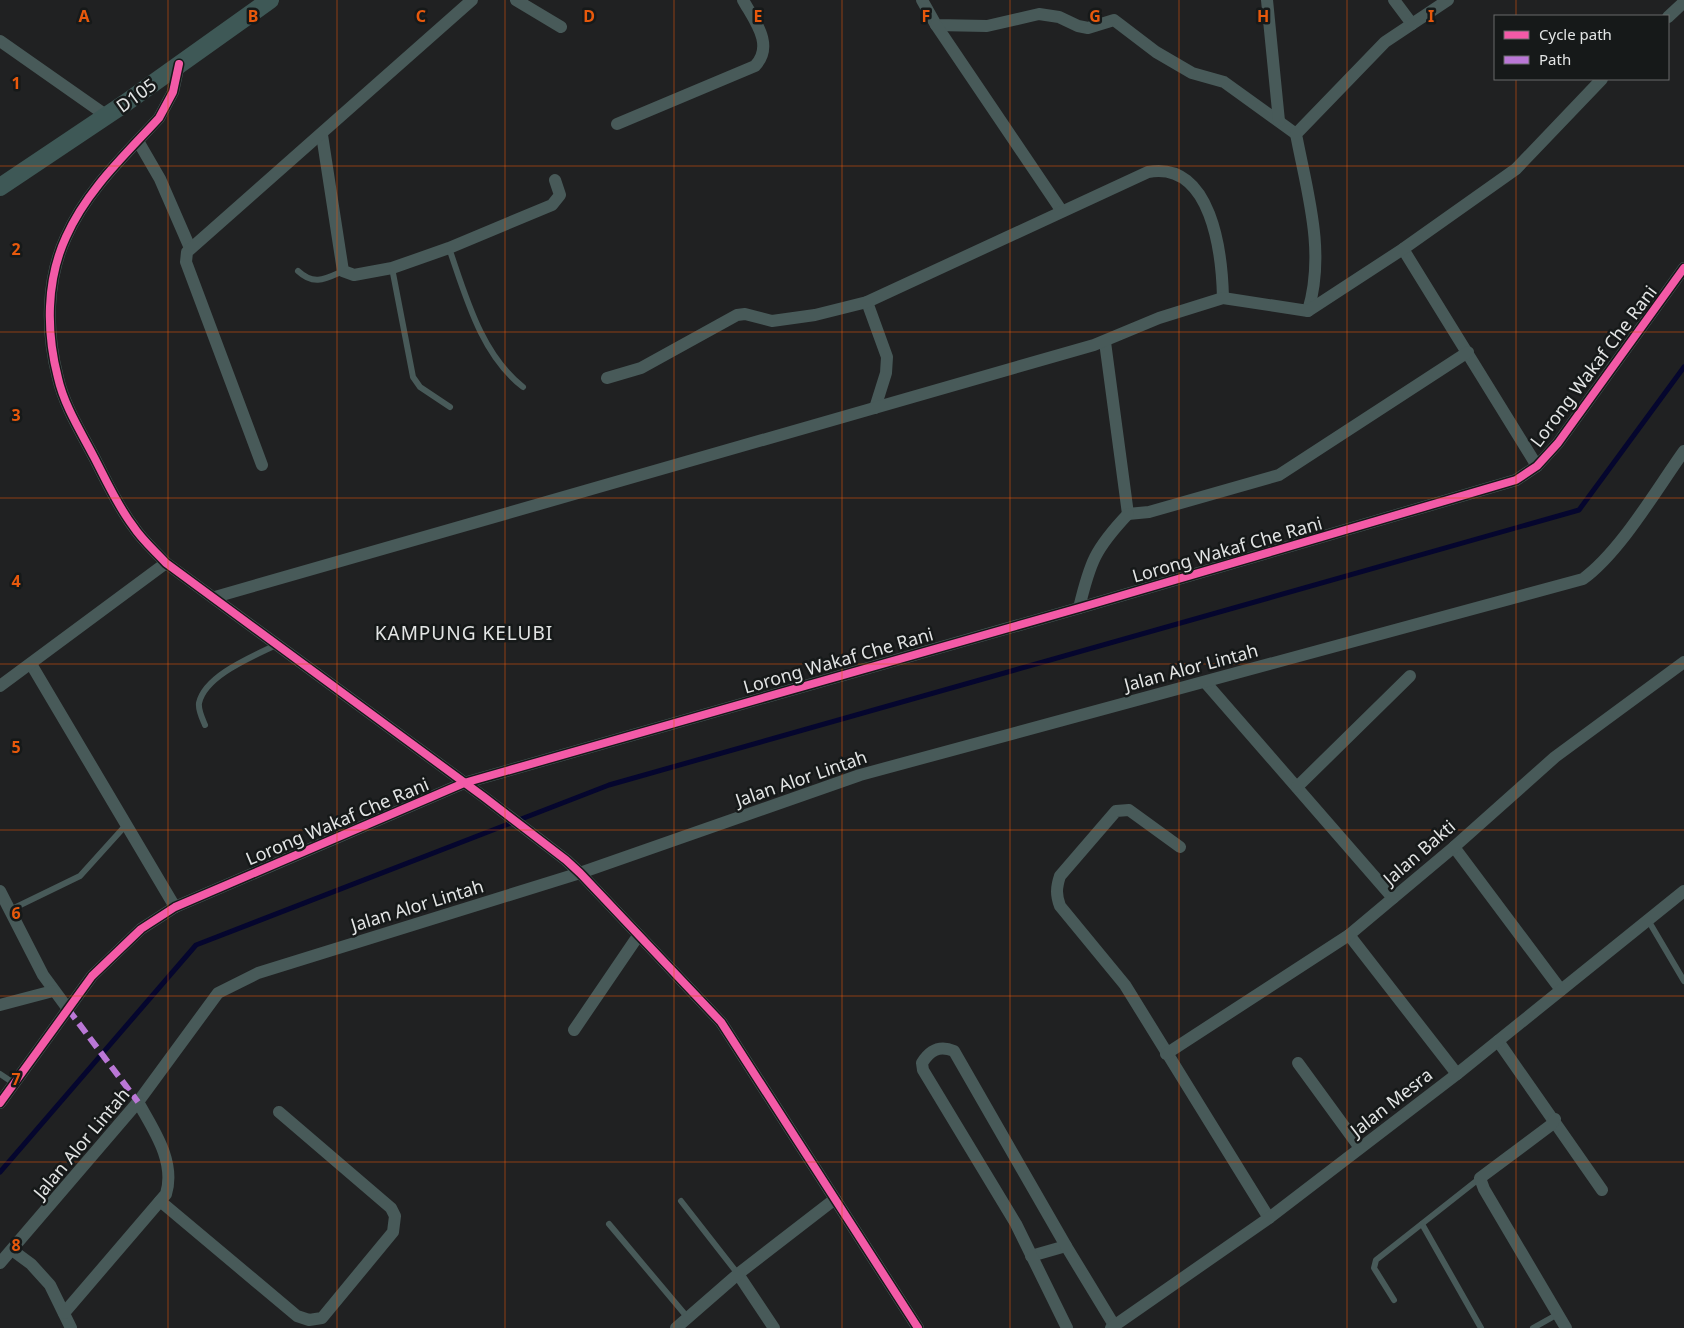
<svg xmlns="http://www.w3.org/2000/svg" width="1684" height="1328" font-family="'Noto Sans',sans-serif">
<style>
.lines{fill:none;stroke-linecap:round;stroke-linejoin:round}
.stream{stroke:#05062e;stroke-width:5}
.lane{stroke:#485a59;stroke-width:6}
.street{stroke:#485a59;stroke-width:12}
.secondary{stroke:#3e5856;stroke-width:18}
.quiet{stroke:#ba77d6;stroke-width:6;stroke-dasharray:12 6;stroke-linecap:butt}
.cycleway-casing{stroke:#161919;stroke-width:11}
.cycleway{stroke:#f35aa7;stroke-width:8}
.grid{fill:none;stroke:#e8590c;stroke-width:1;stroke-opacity:0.55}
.labels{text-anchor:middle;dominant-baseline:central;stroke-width:5;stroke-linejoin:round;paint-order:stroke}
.street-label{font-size:18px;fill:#e3e5e5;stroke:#161919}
.neighbourhood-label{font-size:19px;letter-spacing:1px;fill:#e3e5e5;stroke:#161919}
.grid-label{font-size:16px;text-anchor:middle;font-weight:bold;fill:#e8590c;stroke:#161919;stroke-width:5;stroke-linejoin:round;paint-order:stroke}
</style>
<rect width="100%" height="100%" fill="#202122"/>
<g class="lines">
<polyline class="stream" points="0,1172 196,945 609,785 1579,510 1684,367"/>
<g class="lane">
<path d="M449,248C466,297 481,354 523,387"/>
<polyline points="392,268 413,377 420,387 450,407"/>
<path d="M298,271C314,286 325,279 343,271"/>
<path d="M205,725C202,718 198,710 199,703C205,675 254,656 278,644"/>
<polyline points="10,910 80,876 126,825"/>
<polyline points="1648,920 1684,981"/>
<polyline points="0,1074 15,1084"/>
<polyline points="681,1201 738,1274"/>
<polyline points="609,1224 688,1318"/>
<polyline points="1422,1224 1481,1328"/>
<polyline points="1394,1300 1374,1268 1376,1260 1480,1178"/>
<polyline points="1533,1328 1558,1314"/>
</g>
<g class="street">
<polyline points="516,0 561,27"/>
<polyline points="922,0 936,25 987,26 1039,14 1059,17 1078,26 1088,28 1114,20 1156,52 1192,73 1224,82 1296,134"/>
<polyline points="1267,0 1279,121"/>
<polyline points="1394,0 1412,24"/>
<polyline points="1668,17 1684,2"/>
<polyline points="936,25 1061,210"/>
<polyline points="0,41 107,116"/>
<path d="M179,64L173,92L159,118C124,156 87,190 66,237C46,280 46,332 58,378C64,405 81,432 94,457C106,480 117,505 133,526C142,540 155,551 166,563L484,797L566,860L580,873L721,1022L918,1328"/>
<path d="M617,124L755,66C775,45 754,20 743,0"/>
<polyline points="322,135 343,271 354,275 392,268 449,248 552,205 560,195 555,180"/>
<polyline points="138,141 160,179 190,248"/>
<polyline points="1403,249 1537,466"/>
<polyline points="867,302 887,357 886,373 875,408"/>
<path d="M1308,311C1326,252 1307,192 1296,134L1385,42L1448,0"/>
<polyline points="1105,342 1128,514 1149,512 1279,475 1468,352"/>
<path d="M607,378L641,368L737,315L745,314L772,321L815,315L867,302L1148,172C1212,160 1222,254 1223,298"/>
<polyline points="262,465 186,262 187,252 472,0"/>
<polyline points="215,597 1094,345 1159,318 1223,298 1308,311 1403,249 1516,169 1602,79"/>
<path d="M1079,608C1090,562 1095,549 1128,514"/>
<polyline points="31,664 175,907"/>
<polyline points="1205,682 1393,898"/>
<polyline points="0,686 166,563"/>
<polyline points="1297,787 1410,676"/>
<path d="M1180,847L1129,810L1116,811L1060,876C1056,888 1056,895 1060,906L1125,985L1269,1218"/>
<polyline points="1454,847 1561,990"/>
<polyline points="0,891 43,975 68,1009"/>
<polyline points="1349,935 1457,1074"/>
<polyline points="0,1005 53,991"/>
<polyline points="574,1030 638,936"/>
<polyline points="1498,1041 1602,1190"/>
<polyline points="1166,1054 1349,935 1454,847 1555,757 1684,662"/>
<polyline points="1298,1063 1360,1148"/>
<polyline points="0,1103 92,976 141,929 175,907 464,783 1079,608 1516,480 1537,466 1558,443 1684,268"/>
<polyline points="1555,1119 1551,1125 1480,1178 1484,1189 1566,1328"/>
<polyline points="160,1201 297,1316 309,1320 322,1318 393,1232 395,1216 391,1208 279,1112"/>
<polyline points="12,1250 31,1264 50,1285 71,1328"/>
<polyline points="1031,1256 1066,1246"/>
<path d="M0,1263L138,1102L218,993L258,973L580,873L860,775L1583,579C1621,551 1656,490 1684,451"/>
<polyline points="738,1274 774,1328"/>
<path d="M64,1313L166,1194C176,1161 153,1129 138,1102"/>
<polyline points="676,1328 738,1274 835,1199"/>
<path d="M1067,1328L1016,1224L923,1070L922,1063C930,1050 939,1045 954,1051L1066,1246L1114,1325"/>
<polyline points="1111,1328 1269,1218 1457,1074 1684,891"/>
</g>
<polyline class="secondary" points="0,187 124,104 270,0"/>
<polyline class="quiet" points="68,1009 138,1102"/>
<g class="cycleway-casing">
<g id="cycleway">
<path d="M179,64L173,92L159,118C124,156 87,190 66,237C46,280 46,332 58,378C64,405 81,432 94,457C106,480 117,505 133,526C142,540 155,551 166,563L484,797L566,860L580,873L721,1022L918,1328"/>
<polyline points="0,1103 92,976 141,929 175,907 464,783 1079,608 1516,480 1537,466 1558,443 1684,268"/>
</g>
</g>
<use href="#cycleway" class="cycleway"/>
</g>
<path class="grid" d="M168,0V1328M337,0V1328M505,0V1328M674,0V1328M842,0V1328M1010,0V1328M1179,0V1328M1347,0V1328M1516,0V16M1516,79V1328M0,166H1684M0,332H1684M0,498H1684M0,664H1684M0,830H1684M0,996H1684M0,1162H1684"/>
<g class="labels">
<g class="street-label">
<text transform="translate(136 95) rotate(-36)">D105</text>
<text transform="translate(1593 366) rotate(-53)">Lorong Wakaf Che Rani</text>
<text transform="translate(1227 549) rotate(-16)">Lorong Wakaf Che Rani</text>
<text transform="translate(838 660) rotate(-16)">Lorong Wakaf Che Rani</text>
<text transform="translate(1191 667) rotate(-15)">Jalan Alor Lintah</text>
<text transform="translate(801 778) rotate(-19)">Jalan Alor Lintah</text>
<text transform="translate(337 821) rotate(-23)">Lorong Wakaf Che Rani</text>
<text transform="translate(1419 852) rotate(-41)">Jalan Bakti</text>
<text transform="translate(417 905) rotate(-17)">Jalan Alor Lintah</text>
<text transform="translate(1391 1102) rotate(-38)">Jalan Mesra</text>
<text transform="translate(81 1143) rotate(-50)">Jalan Alor Lintah</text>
</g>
<g class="neighbourhood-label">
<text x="464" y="633">KAMPUNG KELUBI</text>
</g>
</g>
<g class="grid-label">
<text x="84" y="22">A</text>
<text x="253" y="22">B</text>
<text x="421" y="22">C</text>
<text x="589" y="22">D</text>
<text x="758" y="22">E</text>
<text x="926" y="22">F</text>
<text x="1095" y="22">G</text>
<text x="1263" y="22">H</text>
<text x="1431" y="22">I</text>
<text x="16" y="89">1</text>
<text x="16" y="255">2</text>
<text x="16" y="421">3</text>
<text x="16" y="587">4</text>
<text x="16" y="753">5</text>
<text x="16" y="919">6</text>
<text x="16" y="1085">7</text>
<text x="16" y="1251">8</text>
</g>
<rect x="1494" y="15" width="175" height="65" fill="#161919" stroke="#686b6b"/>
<rect x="1504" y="31" width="25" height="8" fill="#f35aa7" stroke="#686b6b"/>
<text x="1539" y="40" font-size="15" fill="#e3e5e5">Cycle path</text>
<rect x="1504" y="56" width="25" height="8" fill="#ba77d6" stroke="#686b6b"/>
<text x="1539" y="65" font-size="15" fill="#e3e5e5">Path</text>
</svg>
